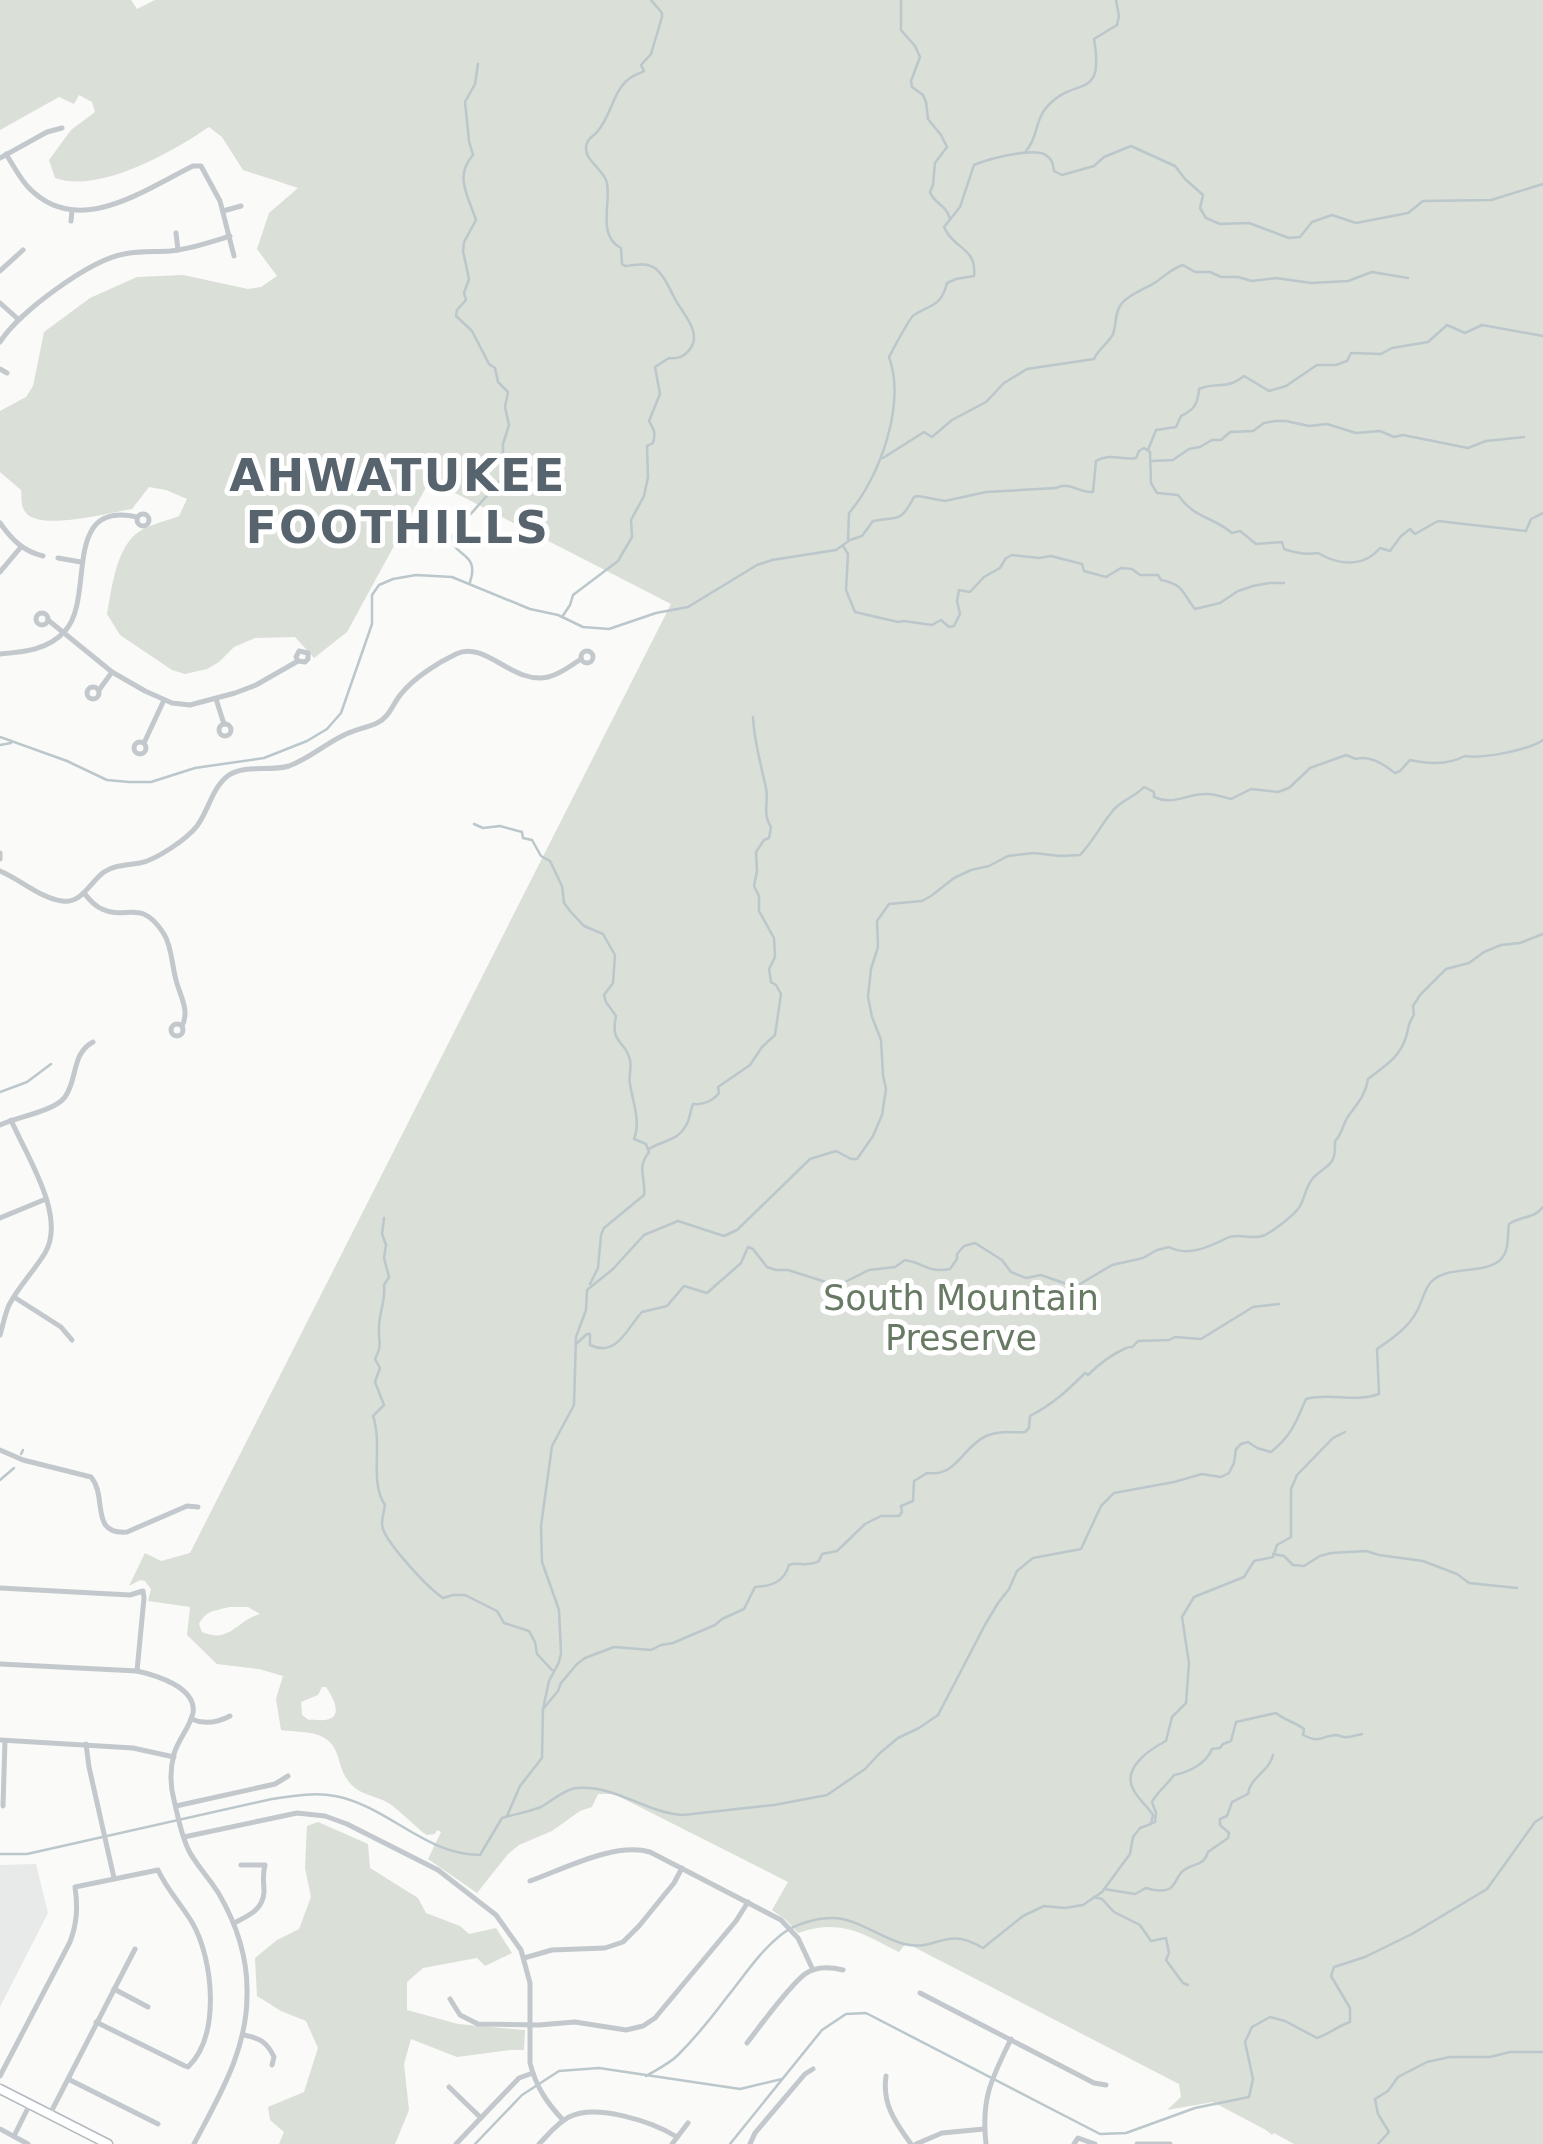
<svg xmlns="http://www.w3.org/2000/svg" width="1543" height="2144" font-family="'DejaVu Sans',sans-serif">
<style>
.built{fill:#e8e9e9}
.green{fill:#dadfd7;fill-rule:evenodd}
.lines{fill:none;stroke-linecap:round;stroke-linejoin:round}
.stream{stroke:#bbc7cb;stroke-width:2.5}
.secondary-casing{stroke:#b3babf;stroke-width:11}
.street{stroke:#c3c8cc;stroke-width:5}
.secondary{stroke:#fff;stroke-width:8}
.labels{text-anchor:middle;dominant-baseline:central;stroke-width:10;stroke-linejoin:round;paint-order:stroke}
.park-label{font-size:35px;fill:#687a64;stroke:#fff}
.district-label{font-size:45px;font-weight:bold;letter-spacing:2.5px;fill:#57646e;stroke:#fff}
</style>
<rect width="100%" height="100%" fill="#fafaf8"/>
<polygon class="built" points="36,1864 48,1913 0,2007 0,1865"/>
<g class="green">
<path d="M0,0H131L137,9L155,0H1543V2144H1294L1274,2133L1272,2135L1266,2130L1213,2102L1167,2110L1181,2097L1179,2084L906,1943L899,1952C862,1933 840,1918 798,1933L787,1921L772,1910L788,1882L614,1794H598L592,1807L580,1811L552,1831L519,1845L508,1854L477,1893L428,1859L441,1832L437,1830L435,1834C432,1834 429,1835 427,1835C423,1834 398,1809 390,1804C376,1795 360,1796 349,1782C336,1766 342,1746 321,1736C310,1731 293,1732 281,1730L276,1699L283,1676L259,1669L217,1664L187,1635L190,1607L148,1601L151,1589L145,1581L140,1580L129,1586L145,1553L161,1561L190,1553L671,604L430,480L347,632L314,658L295,637L255,638L234,647L219,662L207,669L185,674L172,670L120,635L107,614C112,588 116,546 140,531C151,524 167,521 179,516L187,499L166,490L149,487L132,509C109,513 43,530 27,514C20,507 22,498 21,490L0,472V411L26,397L33,386L44,332L90,298L137,277L183,275L248,289L261,287L277,276L257,249L269,213L298,188L243,170L222,137L209,127C172,152 99,194 55,178L49,160L71,130L95,112L92,102L79,95L74,104L59,97L0,130ZM229,1607H248L260,1614C236,1621 230,1644 202,1632L199,1624C206,1610 215,1611 229,1607ZM322,1687H326C336,1702 345,1722 317,1720C305,1719 312,1722 302,1715L301,1702L318,1695Z"/>
<polygon points="318,1822 368,1844 370,1868 418,1898 426,1913 460,1926 469,1934 496,1928 512,1953 485,1966 477,1958 423,1968 407,1982 407,2010 458,2024 525,2030 524,2050 510,2050 457,2057 411,2039 404,2064 409,2110 395,2144 279,2144 284,2132 270,2120 268,2107 304,2092 318,2048 306,2021 281,2011 257,1996 255,1958 277,1940 299,1929 311,1897 305,1868 307,1826"/>
</g>
<g class="lines">
<g class="stream">
<path d="M901,0V30L915,46L920,57L911,81L912,87L923,95L926,102L928,119L941,135L947,147L935,163L933,185L930,192C935,205 946,204 950,219"/>
<path d="M1026,151C1038,138 1035,120 1046,108C1074,74 1105,104 1094,39L1117,25L1119,16L1116,0"/>
<path d="M1148,450L1156,430L1176,427L1181,416C1194,410 1198,404 1199,389C1217,381 1225,391 1244,376L1269,391L1286,386L1317,365H1336L1347,361L1351,353L1381,354L1392,348L1428,342L1447,325L1465,333L1482,325L1543,336"/>
<path d="M883,458L924,432L932,437L952,420L986,402L1004,383L1027,369L1094,359C1098,349 1109,343 1113,334C1117,323 1114,313 1122,303C1131,293 1145,289 1156,282C1166,275 1171,269 1183,265L1195,272H1210L1221,277H1238L1252,281L1276,278L1311,283L1348,281L1372,272L1408,278"/>
<polyline points="1152,461 1173,460 1189,449 1200,447 1212,440 1221,440 1230,432 1253,431 1264,423 1275,421 1286,421 1309,426 1327,424 1356,433 1380,431 1394,437 1403,435 1468,448 1486,441 1524,437"/>
<path d="M848,539L849,513C880,477 906,404 889,357C893,350 909,318 914,315C931,304 941,307 947,283L956,279L974,276C977,247 954,250 944,227L960,207L974,165C988,159 1036,146 1047,156C1053,160 1053,165 1054,171L1062,175L1094,166L1104,157L1131,146L1175,166L1185,179L1203,195L1200,208L1206,218L1220,224L1249,223L1289,238L1300,237L1312,222L1332,215L1356,223L1408,213L1423,201L1491,200L1543,184"/>
<path d="M843,546L848,554L846,590L855,612L898,622L904,621L932,625L941,620L949,627L954,626L960,614L957,601L959,590L970,592L984,577L1000,568L1006,558L1012,555L1039,558L1051,556L1082,564L1084,571L1106,577L1121,568L1132,569L1140,575H1158L1161,580C1185,585 1181,592 1195,609L1220,603L1238,591L1253,586L1269,583H1284"/>
<path d="M470,582C481,550 449,558 453,534L499,482L503,474V444L509,425L505,407L508,392L498,382L495,368L489,364L472,331L456,316L457,310L466,300L464,293L469,279L463,251L464,242L476,220C468,196 454,176 473,155L469,141L465,102L475,84L478,64"/>
<path d="M562,617L570,605L573,595L618,561L632,537L631,520L644,496L648,477L647,446L653,443C656,432 654,430 649,421L660,394L655,367L669,358C678,359 684,357 690,349C703,332 681,312 674,297C669,288 665,276 656,269C647,262 636,265 625,266L622,264L621,248C597,236 611,204 607,183C604,168 581,160 587,143C590,136 592,138 597,132C611,117 613,90 630,78C634,75 639,74 644,71L641,65L651,54L662,17V13L651,0"/>
<path d="M0,737L67,761L107,780L129,782H151L195,768L264,758L307,741L327,729L341,713L372,624V595L379,585L393,579L416,575L452,577L530,609L558,615L583,627L609,629L656,613L688,607L757,565L772,560L836,550L850,540L862,536L873,521C898,516 900,524 914,497L918,496L945,501L986,492L1056,488C1070,481 1079,493 1093,492L1096,461C1111,452 1122,461 1136,458L1139,451L1144,448L1150,452L1151,483L1157,493L1178,495C1195,519 1212,516 1232,533L1240,531L1256,544L1282,542L1284,549C1295,553 1306,555 1318,553C1338,565 1363,568 1380,548L1390,551L1401,536L1410,529L1415,534L1438,521L1526,531L1531,519L1543,513"/>
<polyline points="0,745 11,743"/>
<path d="M474,824L483,828L500,826L522,832L523,838L532,840L541,856L550,861L562,886L564,903L570,911L584,926L603,934L615,955L613,983L604,995L606,1002L616,1016C610,1045 625,1039 630,1060C632,1069 628,1077 630,1084C633,1103 641,1122 634,1139L646,1144L649,1152C636,1169 646,1176 644,1195L604,1228L601,1235L598,1268L590,1284"/>
<polyline points="0,1092 27,1082 51,1064"/>
<path d="M649,1149C661,1141 677,1141 685,1127C690,1121 690,1111 693,1104C703,1105 713,1101 719,1093L718,1087L750,1065L762,1047L775,1035L781,994L776,985L771,982L769,969L775,957L774,938L759,911V896L754,886L757,871L756,852L764,840L769,838L771,827C762,814 769,803 766,788C761,765 754,741 753,717"/>
<path d="M384,1218L382,1234L386,1245L384,1258L389,1277L384,1285C386,1300 379,1313 379,1327C378,1342 383,1344 375,1359L380,1368L375,1382L384,1405L373,1416C383,1444 369,1482 385,1505C384,1514 380,1521 383,1529C389,1546 428,1588 443,1598L453,1595H465L497,1611L504,1623L529,1631L535,1642L537,1654L552,1670"/>
<path d="M576,1344L587,1334H590V1345C617,1358 627,1328 642,1312L667,1306L684,1286L707,1293L741,1263L748,1247L753,1249L767,1267L776,1270H788L829,1283L841,1284L869,1270L895,1267L905,1260C926,1263 925,1273 950,1269L957,1259V1254L964,1246L975,1243L1002,1260L1011,1272L1026,1278L1041,1275L1075,1287L1112,1265L1143,1258L1157,1250L1169,1247C1188,1257 1209,1247 1227,1238C1239,1232 1252,1241 1265,1235C1273,1231 1296,1214 1300,1206C1305,1197 1306,1186 1313,1178C1328,1163 1336,1167 1335,1141C1342,1134 1342,1127 1347,1118C1356,1105 1366,1095 1368,1079C1383,1067 1398,1059 1405,1040C1409,1030 1407,1024 1414,1015L1413,1006L1420,995L1446,969L1469,963L1484,952L1501,945L1520,943L1543,934"/>
<polyline points="21,1454 23,1450"/>
<polyline points="0,1480 14,1468"/>
<polyline points="1273,1554 1284,1556 1293,1565 1304,1566 1320,1556 1331,1553 1366,1551 1379,1555 1423,1561 1457,1574 1469,1583 1517,1588"/>
<path d="M543,1709L549,1681L559,1662L561,1653L559,1610L542,1562L541,1526L552,1446L574,1405L576,1337L586,1310L587,1290L613,1269L644,1235L678,1221L724,1236L737,1230L810,1159L836,1151L851,1159H857L873,1136L882,1115L886,1089L883,1075L881,1040L872,1017L868,997L871,969L878,947L877,921L889,904L922,901L931,896L954,878L971,870L989,866L1008,856L1034,853L1060,856L1080,855C1094,840 1099,828 1111,813C1120,800 1134,798 1144,787L1154,792V797C1173,806 1186,794 1205,794C1214,793 1222,797 1231,799L1251,789L1278,792L1289,788L1310,768L1346,755L1356,759C1370,755 1385,765 1395,773L1400,771L1410,760C1428,764 1448,765 1465,756C1482,759 1529,750 1543,740"/>
<path d="M507,1816L520,1786L542,1758L543,1709L558,1691L561,1683L577,1664L585,1658L614,1647L651,1650L661,1645L673,1643L715,1625L722,1619L744,1609L755,1587C772,1586 784,1582 789,1565C799,1561 806,1568 819,1561L822,1554L837,1551L865,1524L881,1516H899L902,1512L901,1506L913,1501L914,1481L927,1473C957,1477 961,1448 986,1436C1000,1430 1011,1433 1025,1432L1029,1428L1030,1416C1053,1404 1067,1391 1085,1373L1088,1375C1098,1365 1111,1355 1124,1349C1138,1343 1127,1353 1138,1341L1169,1340L1175,1337L1201,1339L1253,1307L1279,1304"/>
<path d="M1153,1823L1155,1822L1156,1813L1152,1802C1157,1792 1167,1785 1174,1775C1189,1772 1206,1764 1212,1749L1220,1748L1223,1744L1231,1741L1236,1722L1276,1713C1284,1720 1295,1722 1304,1729L1303,1735C1321,1744 1320,1736 1336,1735C1339,1735 1342,1737 1344,1737C1349,1738 1357,1735 1362,1734"/>
<path d="M0,1854H27L272,1799C292,1796 314,1792 335,1796C388,1806 425,1855 480,1855L502,1818C515,1814 528,1812 541,1807C552,1801 563,1790 576,1788C614,1784 646,1813 683,1815L774,1805L827,1795L865,1769L880,1753L898,1738L919,1728L938,1715L986,1623L998,1603L1009,1589L1017,1571L1033,1558L1081,1549L1101,1506L1114,1493L1174,1482L1202,1474L1221,1477L1229,1473L1234,1463L1236,1449L1241,1444L1248,1442L1257,1448L1271,1452C1293,1434 1295,1423 1306,1399C1330,1392 1355,1403 1379,1394L1377,1349C1393,1338 1408,1328 1417,1311C1422,1302 1424,1290 1431,1282C1447,1265 1480,1275 1499,1261C1510,1252 1507,1237 1509,1224C1520,1216 1534,1219 1543,1207"/>
<path d="M1104,1889L1135,1894L1146,1888C1152,1890 1163,1892 1169,1889C1176,1885 1177,1875 1184,1870C1195,1862 1203,1867 1208,1852L1228,1838L1229,1833L1220,1825V1819L1227,1816L1232,1802L1248,1794C1250,1777 1269,1772 1273,1755"/>
<polyline points="1094,1897 1102,1899 1114,1912 1140,1925 1151,1941 1166,1938 1169,1953 1166,1960 1183,1983 1188,1985"/>
<path d="M646,2076C656,2070 669,2064 678,2055C695,2038 712,2017 727,1997C744,1976 760,1951 782,1934C795,1924 816,1918 832,1918C857,1918 880,1938 904,1944C939,1952 944,1925 983,1948L1023,1916L1044,1906L1065,1908L1083,1905L1102,1892L1130,1854L1133,1837L1140,1828L1151,1824L1153,1815C1147,1806 1138,1799 1133,1789C1122,1768 1150,1749 1166,1741L1172,1717L1186,1703L1189,1663L1182,1617L1194,1597L1244,1577L1254,1561L1273,1557L1277,1545L1291,1537V1489L1297,1475L1333,1438L1345,1432"/>
<polyline points="475,2144 522,2095 559,2071 599,2068 740,2089 782,2079"/>
<path d="M730,2144L822,2030L846,2014L866,2013L1100,2134L1126,2133L1195,2108L1249,2097L1253,2079L1245,2042L1252,2027L1270,2017L1285,2021L1317,2038C1329,2034 1338,2026 1350,2022V2008L1331,1976L1334,1967L1365,1957L1412,1934L1487,1889L1535,1822L1543,1817"/>
<polyline points="1378,2144 1389,2132 1378,2114 1375,2099 1388,2091 1398,2077 1427,2062 1450,2057 1490,2057 1510,2052 1543,2052"/>
</g>
<g class="secondary-casing">
<polyline id="secondary" points="0,2089 108,2144"/>
</g>
<g class="street">
<path d="M6,154C13,165 19,177 28,187C77,239 142,191 193,166H201L220,201L234,256"/>
<polyline points="0,158 47,132 62,128"/>
<polyline points="223,211 241,206"/>
<polyline points="71,221 72,210"/>
<polyline points="176,233 178,250"/>
<polyline points="0,271 23,250"/>
<polyline points="0,303 18,319"/>
<path d="M0,342C19,312 90,260 124,254C139,251 155,252 170,251C191,249 211,242 230,236"/>
<polyline points="0,369 7,373"/>
<circle cx="143" cy="520" r="6"/>
<path d="M0,523C12,540 23,551 43,556"/>
<polyline points="58,558 81,562"/>
<polyline points="0,572 21,547"/>
<circle cx="42" cy="619" r="6"/>
<polyline points="48,620 112,672 145,691 172,703 190,705 235,693 256,685 298,661 305,662 308,659 308,653 299,651 296,657 298,661"/>
<circle cx="587" cy="657" r="6"/>
<path d="M0,654C24,652 48,650 65,631C96,597 60,500 137,517"/>
<circle cx="93" cy="693" r="6"/>
<polyline points="99,690 112,672"/>
<polyline points="216,699 224,724"/>
<circle cx="225" cy="730" r="6"/>
<circle cx="140" cy="748" r="6"/>
<polyline points="144,743 164,700"/>
<polyline points="0,853 0,859"/>
<path d="M0,871C20,879 40,898 62,901C82,904 90,882 104,872C114,865 128,865 140,863C156,860 187,839 197,826C209,810 212,787 229,775C246,764 270,772 289,766C308,759 324,745 342,736C353,730 366,728 377,723C390,717 393,703 401,694C414,678 437,663 456,654C486,640 512,685 548,677C561,674 570,666 581,659"/>
<path d="M84,893C89,899 94,906 102,909C126,921 141,897 164,934C172,947 172,966 176,980C180,996 190,1010 182,1026"/>
<circle cx="177" cy="1030" r="6"/>
<path d="M0,1125C17,1117 55,1111 65,1097C78,1079 71,1054 93,1042"/>
<polyline points="0,1218 46,1199"/>
<polyline points="14,1297 61,1327 72,1340"/>
<path d="M0,1335C3,1325 5,1314 9,1305C19,1286 34,1271 45,1253C67,1216 26,1155 11,1120"/>
<path d="M0,1450L23,1460L91,1477C108,1497 89,1535 127,1532L187,1506L198,1507"/>
<polyline points="0,1588 130,1595 143,1591 144,1598 137,1671"/>
<path d="M0,1664L137,1671C155,1675 197,1687 193,1713C190,1727 178,1740 174,1754C170,1769 170,1785 174,1800C178,1817 181,1835 189,1851C197,1866 210,1879 219,1894C237,1925 248,1959 247,1995C247,2051 219,2096 194,2144"/>
<path d="M191,1719C205,1725 217,1723 230,1716"/>
<polyline points="0,1740 133,1748 174,1757"/>
<polyline points="86,1744 89,1767 114,1878"/>
<polyline points="3,1806 5,1741"/>
<polyline points="176,1806 275,1784 288,1776"/>
<path d="M184,1837L297,1813L325,1816L347,1824L438,1870L496,1915L521,1950L530,1983V2063C536,2087 547,2103 563,2120"/>
<path d="M530,1881C564,1869 614,1842 650,1852L781,1920L798,1938L813,1970"/>
<path d="M234,1923C248,1916 263,1910 264,1892C264,1882 262,1876 265,1865H241"/>
<polyline points="524,1958 552,1950 605,1948 623,1942 639,1926 674,1883 682,1868"/>
<polyline points="114,1989 148,2007"/>
<polyline points="920,1993 1094,2083 1106,2085"/>
<polyline points="450,1999 460,2015 478,2024 539,2025 575,2022 626,2030 643,2026 655,2018 736,1921 748,1902"/>
<path d="M244,2035C260,2038 267,2042 274,2057L272,2065"/>
<path d="M747,2043C761,2025 788,1987 805,1974C816,1966 831,1967 843,1970"/>
<path d="M0,2076L70,1942C77,1923 78,1908 75,1887L158,1870C167,1890 182,1905 193,1924C213,1960 221,2035 188,2067L185,2066L96,2022"/>
<path d="M886,2076C882,2104 895,2122 911,2144"/>
<polyline points="68,2079 158,2124"/>
<polyline points="449,2087 481,2118"/>
<polyline points="50,2114 135,1949"/>
<polyline points="0,2129 28,2144"/>
<polyline points="14,2136 30,2104"/>
<polyline points="456,2144 519,2078 533,2073"/>
<path d="M539,2144C548,2135 557,2123 569,2117C596,2103 653,2122 677,2137"/>
<polyline points="672,2144 688,2123"/>
<polyline points="750,2144 755,2133 805,2074 813,2069"/>
<polyline points="916,2144 942,2133 984,2129"/>
<path d="M986,2144C981,2098 991,2080 1011,2039"/>
<polyline points="1074,2144 1078,2138 1095,2144"/>
<polyline points="1137,2144 1170,2144"/>
</g>
<use href="#secondary" class="secondary"/>
</g>
<g class="labels">
<g class="park-label">
<text x="961" y="1298">South Mountain<tspan x="961" dy="40">Preserve</tspan></text>
</g>
<g class="district-label">
<text x="398" y="475">AHWATUKEE<tspan x="398" dy="52">FOOTHILLS</tspan></text>
</g>
</g>
</svg>
